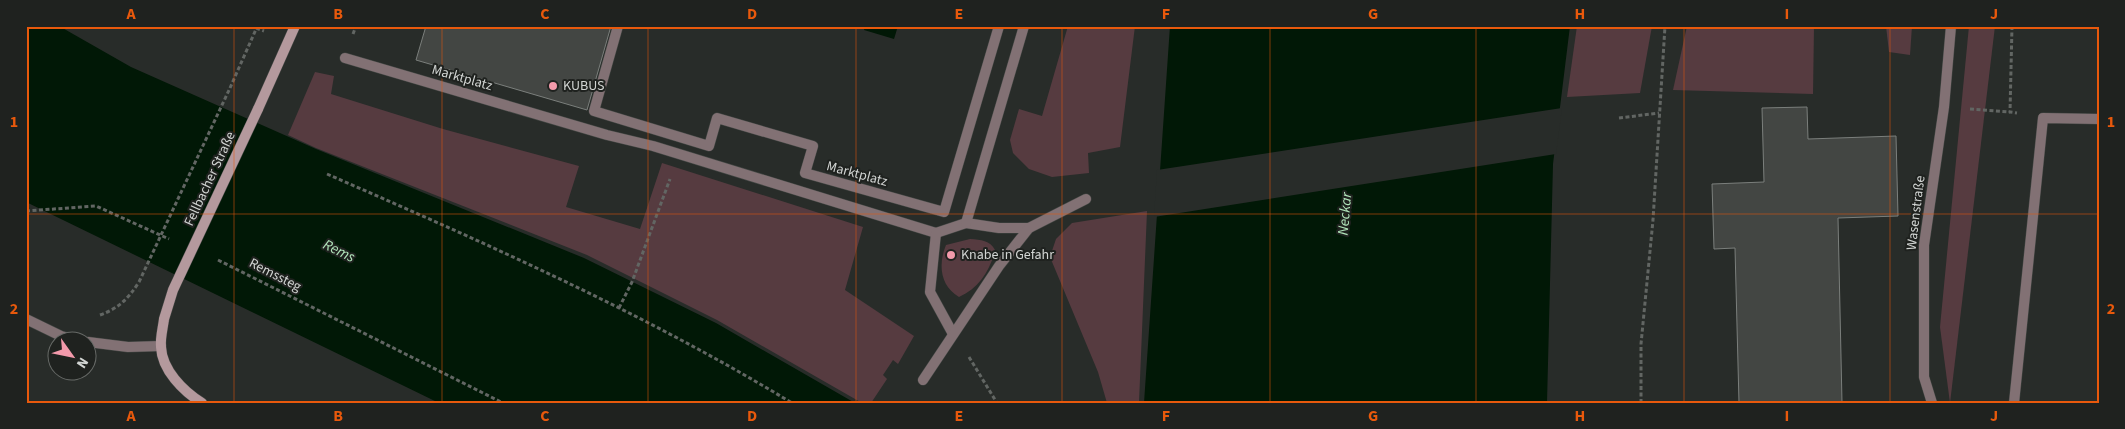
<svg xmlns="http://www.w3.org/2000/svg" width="2125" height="429" font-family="'Source Sans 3',sans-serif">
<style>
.green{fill:#563b40}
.water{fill:#011806}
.pier{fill:#282c29}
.building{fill:#434643;stroke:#7b7f7c}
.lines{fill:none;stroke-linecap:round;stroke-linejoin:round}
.pedestrian-casing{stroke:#434744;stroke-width:11}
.minor-casing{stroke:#434744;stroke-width:11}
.secondary-casing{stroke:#434744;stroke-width:11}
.path{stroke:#626663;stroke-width:3;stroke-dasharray:4 2.5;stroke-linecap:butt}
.pedestrian{stroke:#827174;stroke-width:10}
.minor{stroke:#827174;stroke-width:10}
.secondary{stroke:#b4999d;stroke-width:10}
.secondary-bridge-casing{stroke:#434744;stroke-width:11;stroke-linecap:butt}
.path-bridge{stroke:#626663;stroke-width:3;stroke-dasharray:4 2.5;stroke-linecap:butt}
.secondary-bridge{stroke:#b4999d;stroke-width:10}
.grid{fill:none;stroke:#e8590c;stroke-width:1;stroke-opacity:0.55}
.poi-dot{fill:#f39aab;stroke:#1f221f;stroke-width:2}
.labels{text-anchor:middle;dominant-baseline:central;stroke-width:4;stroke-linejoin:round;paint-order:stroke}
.street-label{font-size:14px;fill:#d2d5d3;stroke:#1f221f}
.poi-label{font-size:14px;fill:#d2d5d3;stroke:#1f221f;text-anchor:start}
.water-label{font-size:15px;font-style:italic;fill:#b2e5bb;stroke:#1f221f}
.neatline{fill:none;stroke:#e8590c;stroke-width:2}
.grid-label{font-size:16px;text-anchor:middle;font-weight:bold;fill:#e8590c}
</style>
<rect width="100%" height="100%" fill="#282c29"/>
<g class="green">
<polygon points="1068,26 1135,26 1120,147 1088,153 1089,173 1052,177 1029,169 1013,153 1010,140 1019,109 1042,116"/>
<polygon points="1577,26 1652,26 1640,93 1567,97"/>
<polygon points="1687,26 1814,26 1813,94 1673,90"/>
<polygon points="1886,26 1912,26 1910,55 1889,52"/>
<polygon points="1969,26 1995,26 1950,403 1940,327"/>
<polygon points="315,72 334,76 331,94 443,129 579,166 566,207 640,229 662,163 863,227 845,290 914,336 898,364 893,360 883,375 887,379 871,403 862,403 717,320 587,255 316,148 288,135"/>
<polygon points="1147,211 1139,403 1107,403 1098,372 1050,257 1056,239 1072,223"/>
<path d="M970,239C981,240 990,240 995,250C990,271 979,288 959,297C940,286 938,264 946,245Z"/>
</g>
<g class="water">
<polygon points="26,26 59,26 131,67 316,149 584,258 716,323 855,403 439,403 26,202"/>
<polygon points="865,26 898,26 894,39 864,30"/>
<polygon points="1170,26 1570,26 1553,164 1547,403 1144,403"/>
</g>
<polygon class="pier" points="1562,108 1556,154 1154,217 1157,170"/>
<g class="building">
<polygon points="426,26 611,26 587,110 416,60"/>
<polygon points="1807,107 1808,139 1896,136 1898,216 1838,218 1842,403 1739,403 1735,248 1714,249 1712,184 1764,182 1762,108"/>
</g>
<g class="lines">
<g class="pedestrian-casing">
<g id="pedestrian">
<polyline points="618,26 594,111 709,146 717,118 813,146 805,173 944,212 999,26"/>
<polyline points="345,58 607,135 653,146 936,233 966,223 999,228 1029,228"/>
<polyline points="966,223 1024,26"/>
<polyline points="936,233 930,292 953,334"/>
<polyline points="923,380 999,266 1029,228 1086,199"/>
</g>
</g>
<g class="minor-casing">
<g id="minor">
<polyline points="26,319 61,336 84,342"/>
<polyline points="88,342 128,347 161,346"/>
<polyline points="1932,403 1924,377 1924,245 1944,107 1951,26"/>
<polyline points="2014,403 2043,118 2099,119"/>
</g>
</g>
<g class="secondary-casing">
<g id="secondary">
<polyline points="258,109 295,26"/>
<path d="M164,319C163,328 160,338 161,347C162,370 183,391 202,403"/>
</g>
</g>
<g class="path">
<polyline points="250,26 264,31"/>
<polyline points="2012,26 2010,112 2017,113"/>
<polyline points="353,34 356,26"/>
<polyline points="230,88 257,27"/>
<polyline points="1970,109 2010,112"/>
<polyline points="1619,118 1659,113"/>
<path d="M327,174C485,243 644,313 792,403"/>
<polyline points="26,211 96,206 169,239"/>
<polyline points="218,260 503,403"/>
<polyline points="619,308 632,282 670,179"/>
<path d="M100,315C119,308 128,299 139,282"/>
<polyline points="969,357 997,403"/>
<polyline points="1641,403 1641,344 1653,220 1665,26"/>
</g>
<use href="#pedestrian" class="pedestrian"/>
<use href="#minor" class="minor"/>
<use href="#secondary" class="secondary"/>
<g class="secondary-bridge-casing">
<polyline id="secondary-bridge" points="164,319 173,290 258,109"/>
</g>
<polyline class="path-bridge" points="139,282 230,88"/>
<use href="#secondary-bridge" class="secondary-bridge"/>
</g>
<path class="grid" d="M234,26V403M442,26V403M648,26V403M856,26V403M1062,26V403M1270,26V403M1476,26V403M1684,26V403M1890,26V403M26,214H2099"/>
<g class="poi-dot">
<circle cx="553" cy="86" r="5"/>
<circle cx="951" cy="255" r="5"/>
</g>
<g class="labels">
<g class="street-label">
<text transform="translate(462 78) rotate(16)">Marktplatz</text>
<text transform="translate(857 174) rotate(15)">Marktplatz</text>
<text transform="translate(210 179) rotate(-65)">Fellbacher Straße</text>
<text transform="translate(1916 213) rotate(-83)">Wasenstraße</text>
<text transform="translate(275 275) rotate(27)">Remssteg</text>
</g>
<g class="poi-label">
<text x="563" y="86">KUBUS</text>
<text x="961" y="255">Knabe in Gefahr</text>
</g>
<g class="water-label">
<text transform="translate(1345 214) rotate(-85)">Neckar</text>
<text transform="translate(339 251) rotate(26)">Rems</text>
</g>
</g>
<rect width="2125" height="429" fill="none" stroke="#1f221f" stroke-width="55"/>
<g transform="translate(72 356) rotate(123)"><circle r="24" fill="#1f221f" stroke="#676a67"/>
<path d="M0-4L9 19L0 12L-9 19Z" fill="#f39aab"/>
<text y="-8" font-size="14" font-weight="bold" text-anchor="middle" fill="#d2d5d3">N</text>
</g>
<rect x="28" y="28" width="2070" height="374" class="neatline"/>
<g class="grid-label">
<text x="131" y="19">A</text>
<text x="338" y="19">B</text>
<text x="545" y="19">C</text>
<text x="752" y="19">D</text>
<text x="959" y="19">E</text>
<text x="1166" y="19">F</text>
<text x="1373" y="19">G</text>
<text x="1580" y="19">H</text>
<text x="1787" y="19">I</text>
<text x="1994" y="19">J</text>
<text x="14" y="127">1</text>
<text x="2111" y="127">1</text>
<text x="14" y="314">2</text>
<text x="2111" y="314">2</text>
<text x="131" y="421">A</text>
<text x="338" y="421">B</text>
<text x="545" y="421">C</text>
<text x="752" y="421">D</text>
<text x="959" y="421">E</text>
<text x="1166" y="421">F</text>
<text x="1373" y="421">G</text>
<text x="1580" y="421">H</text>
<text x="1787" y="421">I</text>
<text x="1994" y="421">J</text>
</g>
</svg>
